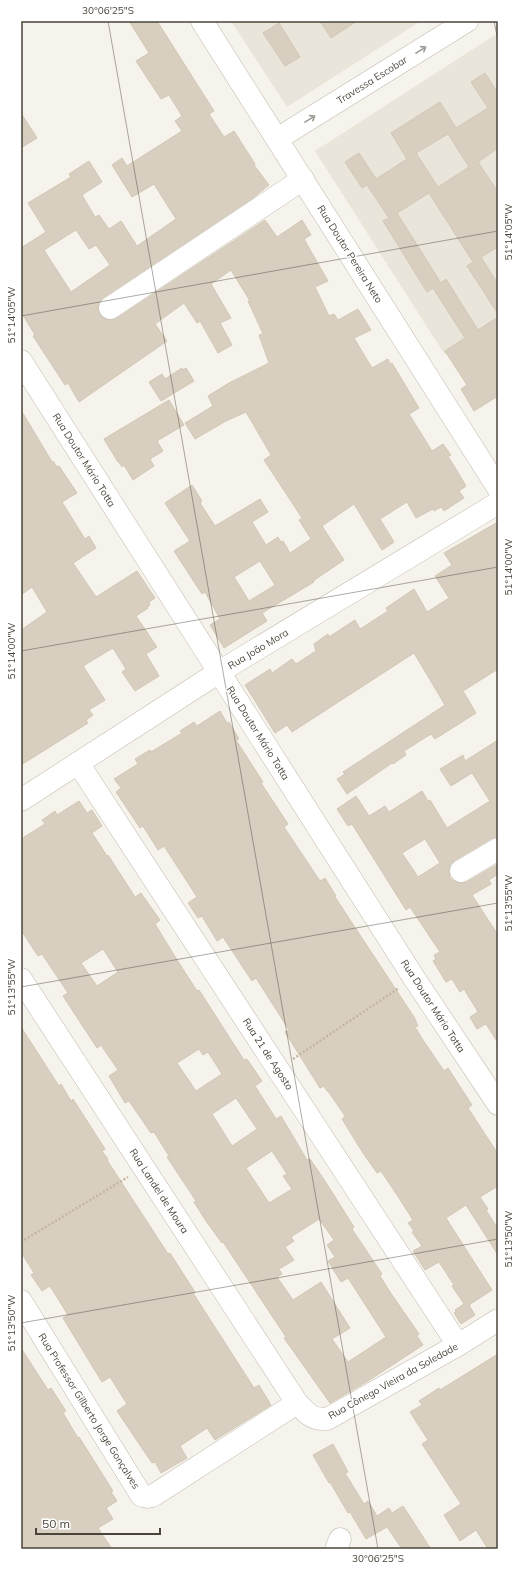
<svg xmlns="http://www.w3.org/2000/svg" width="519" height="1570" font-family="Mulish,sans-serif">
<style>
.residential{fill:#eae5da}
.building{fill:#d8cfc1;stroke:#d3c7b4;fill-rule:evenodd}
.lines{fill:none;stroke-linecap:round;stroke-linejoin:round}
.minor-casing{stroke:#c2bbae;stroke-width:23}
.path{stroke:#c4b79f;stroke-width:2.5;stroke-dasharray:2 2;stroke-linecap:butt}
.minor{stroke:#fff;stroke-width:22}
.oneway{stroke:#9c9892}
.ticks{fill:none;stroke:#4b4439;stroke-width:1;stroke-opacity:0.45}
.labels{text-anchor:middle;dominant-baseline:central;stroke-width:3;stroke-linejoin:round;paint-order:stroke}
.street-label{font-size:10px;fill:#4b4439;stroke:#fff}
.neatline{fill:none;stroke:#4b4439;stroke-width:1.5}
.ticks-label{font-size:10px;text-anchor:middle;fill:#4b4439}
</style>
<rect width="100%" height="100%" fill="#f6f3ec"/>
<g class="residential">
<polygon points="231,21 421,21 287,107"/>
<polygon points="498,33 498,320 445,355 315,151"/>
</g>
<g class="building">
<path d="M129,21H157L214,111L209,114L224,137L234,131L255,164L254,165L269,185L254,197L103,298L99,302L98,308L100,315L105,319L110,320L117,318L265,220L277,237L302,220L311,235L304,239L328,281L315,287L329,316L334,314L338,320L358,309L371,330L354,338L372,368L388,359L390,364L392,363L419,408L409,414L432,451L443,444L451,455L448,456L466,486L459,491L464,498L444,511L441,507L434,511L433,509L416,518L407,502L380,519L394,542L382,550L354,504L322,526L344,560L313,581L314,582L262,613L267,621L224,648L210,625L220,619L205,592L202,594L174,551L190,541L165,503L192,485L202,501L200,503L215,526L260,499L268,512L252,522L266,545L278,537L281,542L283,541L290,553L311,539L299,520L302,518L264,460L271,455L246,412L226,421L195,439L185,423L213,406L208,396L229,383L269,363L259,335L263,334L248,301H250L231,270L211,284L231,318L220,323L232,345L218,353L200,321L197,323L184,303L155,324L167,341L79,402L68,383L65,385L33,336L35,335L21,312V248L46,232L28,203L71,177L69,174L89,161L102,182L82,195L95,217L99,215L109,229L121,221L137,246L176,219L154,184L132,197L112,165L122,158L127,166L182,131L175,121L182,116L169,95L161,99L136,61L149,53ZM76,230L89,249L96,245L110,265L71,292L44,250ZM260,561L275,585L249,601L234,577Z"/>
<polygon points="320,21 357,21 331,38"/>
<polygon points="279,23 300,57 285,66 263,33"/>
<path d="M485,73L498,93V148L478,162L498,192V247L481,257L498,284V314L467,266L473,262L429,193L397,213L441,283L446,279L478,330L498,317V396L474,411L461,389L467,385L445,351L465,338L433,288L427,292L383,221L389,218L367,185L362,188L345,162L359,153L376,179L407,159L391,133L405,124L440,102L456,128L488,108L471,82ZM448,134L469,167L438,187L416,153Z"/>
<polygon points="21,113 37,138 21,148"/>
<polygon points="182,368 183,370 186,368 194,381 161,401 149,382 162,374 165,379"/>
<polygon points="169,400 184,425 157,441 163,451 150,459 154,466 133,480 124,465 122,467 118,461 118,462 104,439"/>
<polygon points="21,410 52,462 53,461 57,467 59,466 77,493 62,502 85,539 89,536 96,548 73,563 96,597 137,571 155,598 149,602 150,605 147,607 148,608 136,616 157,647 146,654 159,676 135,691 122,672 126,669 113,648 83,666 105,700 89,710 93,715 86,720 88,723 21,765 21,630 47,612 32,587 21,595"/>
<polygon points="498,522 498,669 463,691 476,713 435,739 431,734 404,751 406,755 393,764 392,763 347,794 337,779 345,774 343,772 445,705 414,653 292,732 287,725 275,733 245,685 270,669 272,673 292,659 296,664 316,651 314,644 328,634 329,637 355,620 360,629 388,611 386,608 414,589 427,612 449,598 435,576 452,565 444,553"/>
<polygon points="220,711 227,723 229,722 239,739 236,740 263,782 261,783 288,824 284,827 320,881 325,878 336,896 335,897 414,1017 418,1026 415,1027 423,1040 444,1071 448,1068 472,1105 468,1108 498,1154 498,1186 480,1197 488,1209 486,1210 498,1229 498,1255 466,1205 446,1218 492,1290 469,1305 475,1315 461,1324 454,1313 456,1311 455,1310 464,1304 452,1286 454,1285 439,1262 425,1270 413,1251 422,1246 412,1232 414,1231 408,1223 413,1220 399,1198 381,1171 377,1173 363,1153 342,1119 345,1116 328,1091 327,1091 324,1086 320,1088 285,1032 289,1030 256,978 252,981 223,937 217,941 202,916 198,918 188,903 197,897 164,846 158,850 143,826 140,828 116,792 121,788 114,779 138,764 135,759 150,750 151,752 182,733 180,731 194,722 197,726"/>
<path d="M498,740V837L492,838L455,860L450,865L449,871L450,878L455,882L462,883L467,882L498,864V874L489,880L491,884L472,895L498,935V1043L486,1024L477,1029L470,1017L478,1012L464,989L460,992L452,979L446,982L433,961L436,959L434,955L440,952L410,907L406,910L352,824L348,826L337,809L356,796L369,816L385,806L389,812L422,791L428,801L430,800L447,828L490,801L472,773L451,786L440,769L463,755L465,761ZM425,839L440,863L418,877L402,853Z"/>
<path d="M79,801L87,813L92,810L102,826L92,833L107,856L108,855L135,897L141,893L160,920L155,924L179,963L197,991L199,990L244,1060L247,1059L262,1081L255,1086L276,1119L281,1116L307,1160L310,1159L325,1181L354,1227L352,1229L382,1274L380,1276L390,1292L419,1334L417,1336L423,1345L368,1381L330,1403L284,1338L286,1337L223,1242L222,1243L206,1221L194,1202L196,1201L167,1157L169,1156L154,1132L151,1133L129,1101L125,1103L109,1076L118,1070L101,1045L97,1048L63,996L68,993L42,954L38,956L21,930V839L45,824L42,820L55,811L57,815ZM103,949L118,972L97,986L81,963ZM199,1049L203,1055L208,1052L222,1074L196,1091L177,1063ZM236,1098L257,1129L232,1146L212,1114ZM272,1151L287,1174L283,1176L292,1189L269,1203L246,1168ZM319,1219L334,1240L327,1245L335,1257L328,1261L341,1282L348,1278L386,1337L348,1362L332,1339L350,1328L321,1282L293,1300L277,1277L282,1274L279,1269L294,1260L285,1247L294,1241L291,1237Z"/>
<polygon points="21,1027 59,1086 61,1084 71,1101 73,1099 105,1149 102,1151 108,1159 107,1160 168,1254 170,1253 184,1275 195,1292 193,1293 254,1388 259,1385 271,1405 215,1440 207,1428 180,1446 187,1458 161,1473 155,1462 152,1463 117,1411 127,1404 110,1377 102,1382 63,1318 68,1315 50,1286 42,1291 31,1275 34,1273 21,1252"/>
<polygon points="21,1348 48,1390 51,1388 66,1411 63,1413 78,1438 79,1437 113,1491 111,1492 117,1501 106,1508 113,1519 98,1528 112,1549 21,1549"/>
<polygon points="498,1354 498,1549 488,1549 476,1530 460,1541 444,1515 461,1504 422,1444 428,1440 410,1412 422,1405 419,1401 439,1388 440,1390"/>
<polygon points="333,1444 348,1472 345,1473 364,1504 368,1501 377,1516 389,1508 392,1513 403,1506 431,1549 402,1549 387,1527 366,1539 350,1512 348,1513 330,1482 329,1483 313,1455"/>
</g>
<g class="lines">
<g class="minor-casing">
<g id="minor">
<polyline points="202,21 498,488"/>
<polyline points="277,139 467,21"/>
<polyline points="110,308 303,179"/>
<polyline points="21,361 414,978 498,1104"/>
<polyline points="78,763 458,1345"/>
<polyline points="21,800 219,672 498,503"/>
<polyline points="461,871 498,849"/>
<path d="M21,979L297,1403C307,1413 311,1420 327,1419L458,1345L498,1320"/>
<path d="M21,1301L141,1495C146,1498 149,1498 154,1495L297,1403"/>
<polyline points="336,1549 340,1539"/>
</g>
</g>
<g class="path">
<polyline points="293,1059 399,988"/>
<polyline points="21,1242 128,1177"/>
</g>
<use href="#minor" class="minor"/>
</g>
<defs><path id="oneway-shaft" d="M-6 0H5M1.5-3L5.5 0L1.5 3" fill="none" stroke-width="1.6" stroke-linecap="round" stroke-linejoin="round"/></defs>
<g class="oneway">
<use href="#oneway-shaft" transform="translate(421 50) rotate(-32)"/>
<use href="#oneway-shaft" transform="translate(310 119) rotate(-32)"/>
</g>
<path class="ticks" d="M108,21L378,1549M494,21L498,41M21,316L498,231M21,651L498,567M21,987L498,903M21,1323L498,1239"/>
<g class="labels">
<g class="street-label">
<text transform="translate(372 80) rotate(-32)">Travessa Escobar</text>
<text transform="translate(350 254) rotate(58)">Rua Doutor Pereira Neto</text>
<text transform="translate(84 460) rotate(58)">Rua Doutor Mário Totta</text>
<text transform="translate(258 649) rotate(-31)">Rua João Mora</text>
<text transform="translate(258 733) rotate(58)">Rua Doutor Mário Totta</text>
<text transform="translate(433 1006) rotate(57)">Rua Doutor Mário Totta</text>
<text transform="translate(268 1054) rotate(57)">Rua 21 de Agosto</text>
<text transform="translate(159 1191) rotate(57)">Rua Landel de Moura</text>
<text transform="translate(393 1381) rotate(-29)">Rua Cônego Vieira da Soledade</text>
<text transform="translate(89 1411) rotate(58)">Rua Professor Gilberto Jorge Gonçalves</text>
</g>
</g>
<rect width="519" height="1570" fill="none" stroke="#ffffff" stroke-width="44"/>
<path d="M36 1528v6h124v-6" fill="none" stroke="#4b4439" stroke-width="2"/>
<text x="42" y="1528" font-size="12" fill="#4b4439" stroke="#ffffff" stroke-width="3" paint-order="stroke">50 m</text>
<rect x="22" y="22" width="475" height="1526" class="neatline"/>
<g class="ticks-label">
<text x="108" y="14">30°06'25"S</text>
<text transform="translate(508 232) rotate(-90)" y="4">51°14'05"W</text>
<text transform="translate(11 315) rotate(-90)" y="4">51°14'05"W</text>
<text transform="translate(508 567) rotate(-90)" y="4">51°14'00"W</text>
<text transform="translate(11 651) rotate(-90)" y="4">51°14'00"W</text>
<text transform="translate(508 903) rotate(-90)" y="4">51°13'55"W</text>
<text transform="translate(11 987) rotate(-90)" y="4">51°13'55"W</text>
<text transform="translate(508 1239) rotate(-90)" y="4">51°13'50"W</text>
<text transform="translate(11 1323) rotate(-90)" y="4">51°13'50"W</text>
<text x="378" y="1562">30°06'25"S</text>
</g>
</svg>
